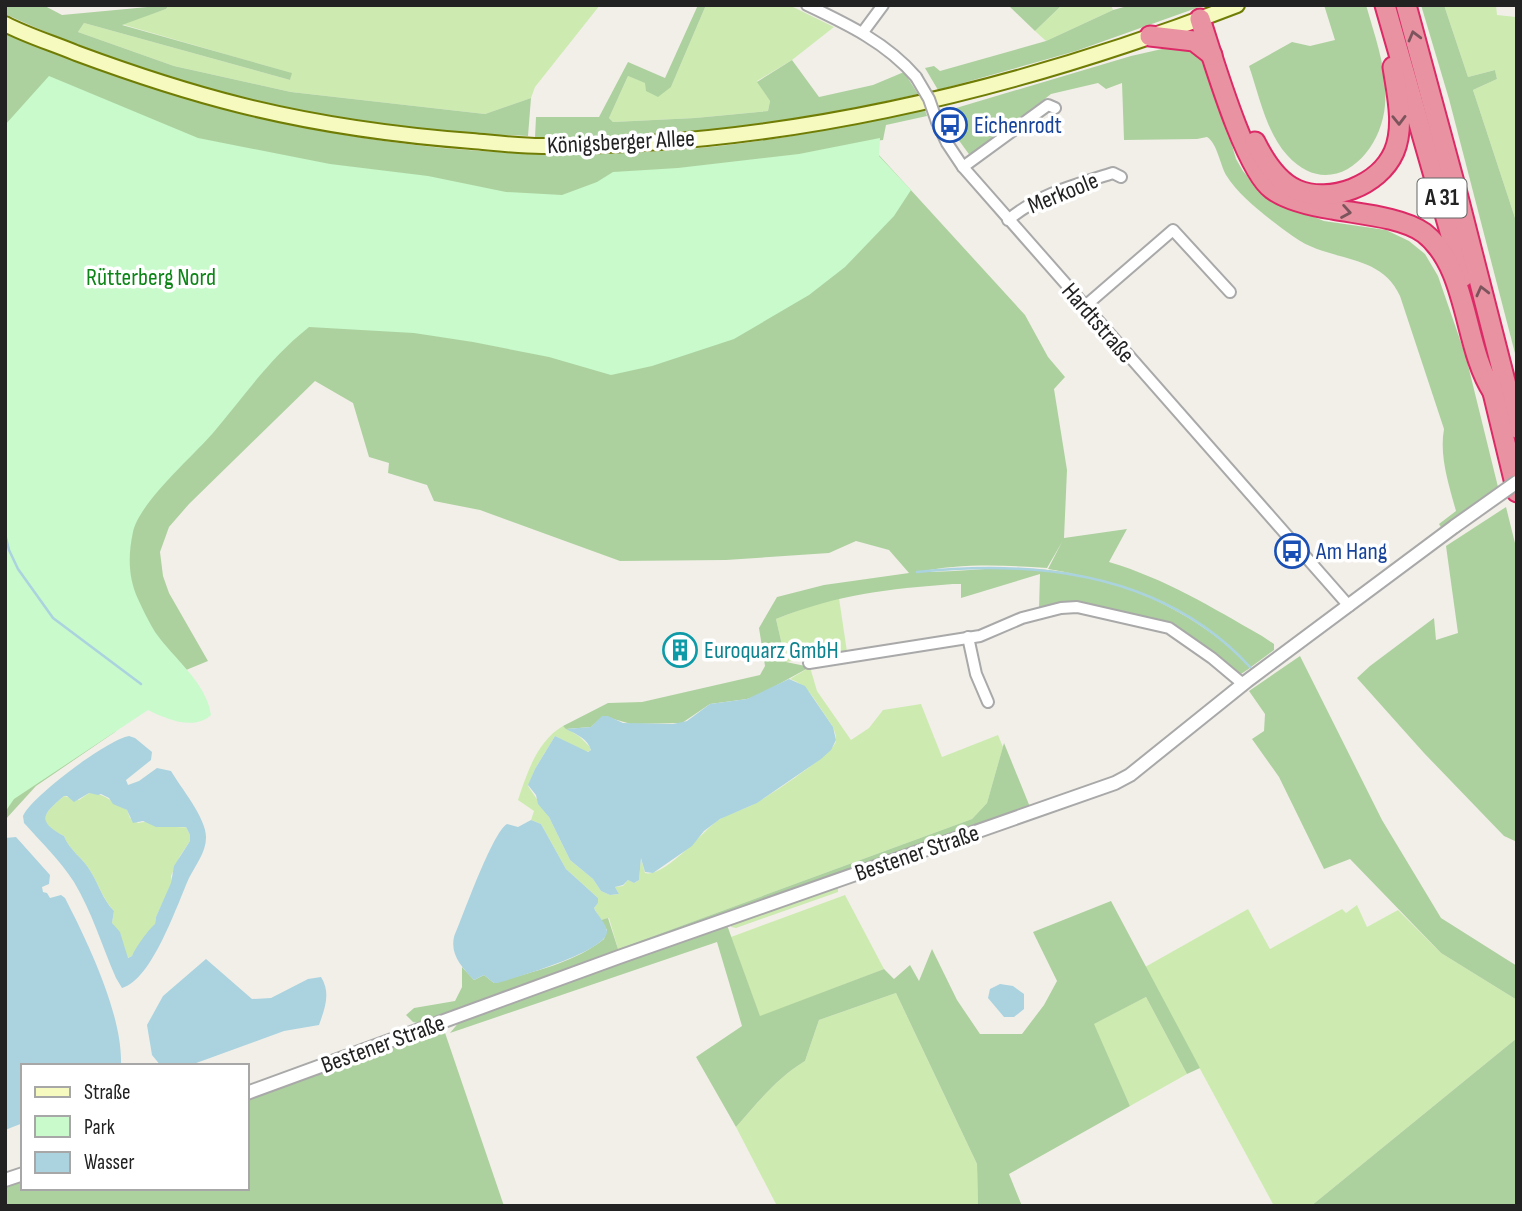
<svg xmlns="http://www.w3.org/2000/svg" width="1522" height="1211" font-family="'Sofia Sans Condensed',sans-serif">
<style>
.grass{fill:#cdebb0}
.forest{fill:#add19e}
.park{fill:#c8facc}
.water{fill:#aad3df;fill-rule:evenodd}
.lines{fill:none;stroke-linecap:round;stroke-linejoin:round}
.stream{stroke:#aad3df;stroke-width:2.5}
.minor-casing{stroke:#a9a9a9;stroke-width:14}
.tertiary-casing{stroke:#a9a9a9;stroke-width:16}
.secondary-casing{stroke:#707d05;stroke-width:18}
.motorway-casing{stroke:#dc2a67;stroke-width:23}
.minor{stroke:#fff;stroke-width:10}
.tertiary{stroke:#fff;stroke-width:12}
.secondary{stroke:#f7fabf;stroke-width:14}
.motorway{stroke:#e892a2;stroke-width:19}
.minor-bridge-casing{stroke:#a9a9a9;stroke-width:14;stroke-linecap:butt}
.tertiary-bridge-casing{stroke:#a9a9a9;stroke-width:16;stroke-linecap:butt}
.minor-bridge{stroke:#fff;stroke-width:10}
.tertiary-bridge{stroke:#fff;stroke-width:12}
.oneway{stroke:#7b545c}
.labels{text-anchor:middle;dominant-baseline:central;stroke-width:7;stroke-linejoin:round;paint-order:stroke}
.shield{fill:#fff;stroke:#646464;stroke-width:2}
.shield-label{font-size:23px;font-weight:bold;fill:#222}
.transit-label{font-size:24px;fill:#164399;stroke:#fff;text-anchor:start}
.street-label{font-size:24px;fill:#222;stroke:#fff}
.park-label{font-size:24px;fill:#0c8416;stroke:#fff}
.culture-label{font-size:24px;fill:#0d838f;stroke:#fff;text-anchor:start}
</style>
<rect width="100%" height="100%" fill="#f2efe9"/>
<g class="grass">
<polygon points="169,5 600,5 535,87 531,98 485,114 291,92 174,66 78,32 84,23 290,80 291,73 121,24 166,9"/>
<polygon points="706,5 789,5 834,27 792,60 757,81 770,101 768,111 695,118 613,122 609,118 628,76 646,83 671,87"/>
<polygon points="1062,5 1111,5 1113,10 1046,41 1035,31"/>
<polygon points="1444,5 1496,5 1497,15 1516,17 1517,224 1473,90 1497,79 1495,70 1468,77"/>
<polygon points="839,598 847,652 786,662 776,619 812,605"/>
<path d="M810,667L817,691L851,740L869,728L883,710L921,704L942,757L998,735L1003,747L987,803L972,819L618,949L609,918L601,920L594,908L598,903V898L566,869L541,824L531,820L534,811L518,800C527,773 537,741 563,726L580,737L591,748L590,751L586,752L555,736L535,769L528,786L549,817L570,860L593,879L601,891L610,895L619,894L615,887L623,886L628,880L634,883L639,880L641,858L645,873C664,878 701,833 717,821C729,813 743,810 756,803C769,796 834,753 836,741C837,730 828,720 823,712C813,697 806,684 790,679Z"/>
<path d="M89,793C106,793 113,804 127,810L130,818L138,823C153,819 170,829 186,827L190,835V841L180,856L171,876L172,883L156,917L155,924L132,956L127,958L124,946L112,923L114,911C103,899 99,885 91,872C84,859 69,850 64,836C35,821 44,813 64,796L79,800Z"/>
<polygon points="838,886 838,892 736,928 731,927 731,924"/>
<polygon points="845,895 884,969 760,1017 731,937"/>
<polygon points="1357,905 1367,927 1398,910 1441,953 1517,1000 1517,1038 1311,1206 1274,1206 1145,967 1248,909 1270,949 1342,909 1346,913"/>
<path d="M896,993L977,1164L978,1206H777L736,1127C758,1102 777,1078 805,1061L819,1020Z"/>
<polygon points="1146,997 1187,1074 1130,1106 1093,1024"/>
</g>
<g class="forest">
<path d="M5,5H43L62,15L169,5L166,9L122,25L292,73L290,80L84,23L78,32L174,66L291,92L485,114L531,98L528,136C496,135 464,134 432,131C290,119 134,73 5,14Z"/>
<path d="M698,5H706L671,87L658,97L646,91L645,83L628,76L609,118L613,122L695,118L768,111L770,101L757,82L792,60L819,97L873,85L904,72L918,94C793,124 664,139 535,137L536,117H599L628,62L665,78Z"/>
<polygon points="1008,5 1062,5 1035,31"/>
<polygon points="1131,5 1205,5 1076,51 938,90 925,68 934,66 940,71 1046,41 1113,10"/>
<path d="M1324,5H1366C1375,37 1388,71 1385,105C1381,156 1330,203 1287,155C1266,132 1259,95 1249,66L1292,42L1310,46L1335,40Z"/>
<polygon points="1421,5 1444,5 1468,77 1495,70 1497,79 1473,90 1517,224 1517,361 1449,99"/>
<path d="M5,32C221,125 440,168 675,150C759,144 843,128 925,110L927,116L886,125L883,140L867,142L1025,315L1048,357L1065,377L1054,389L1067,470L1064,538L1127,529L1109,562C1166,579 1211,607 1262,636L1274,644V650L1251,667C1198,610 1124,582 1048,569L1062,542L1047,568C1005,565 960,563 919,572C958,572 996,566 1036,569C1111,574 1200,611 1250,668L1241,674L1233,671L1186,633L1161,620L1091,605L1039,609L1040,574L961,598V584H953C888,589 839,594 776,619L786,662L810,667L759,695L747,699L710,704L682,723L631,724L603,716L591,727L566,729L563,726L608,703L642,702L760,675L765,666L759,628L777,597L824,585L909,573L889,550L856,541L829,553L726,560L620,561L480,510L434,501L427,485L388,473L389,463L369,457L353,403L315,381L189,504L169,527L160,552L163,576L169,593L208,661L152,684L115,732L36,786L5,820Z"/>
<path d="M1175,46L1194,51L1201,60L1224,117L1236,159L1243,171L1258,189L1275,201L1324,221L1386,230L1409,241L1425,254L1438,276L1466,357L1498,487L1442,529L1439,524L1456,511C1449,485 1439,456 1444,429L1400,296C1380,252 1330,263 1294,237C1272,221 1240,198 1226,175C1220,164 1217,143 1207,137L1197,139L1124,140L1122,83L1106,89L1098,83L1051,94L971,157L955,135L946,111L1131,56Z"/>
<polygon points="1506,507 1517,551 1517,842 1504,836 1424,753 1357,678 1370,666 1434,618 1436,640 1458,633 1446,546"/>
<polygon points="1300,656 1382,820 1441,918 1517,966 1517,1000 1441,953 1350,859 1324,869 1279,777 1252,739 1264,731 1265,714 1249,691"/>
<path d="M1004,743L1030,807L422,1024L413,1022L406,1015L414,1008L455,1001L462,987V967L474,980L484,975L494,983C530,972 573,964 604,939L607,930L601,920L608,918L618,949L972,819L987,803Z"/>
<path d="M1111,901L1200,1068L1187,1074L1146,997L1094,1024L1130,1106L1009,1174L1022,1206H978L977,1164L896,993L819,1020L805,1061C777,1078 758,1102 736,1127L696,1057L742,1026L717,942L450,1033L460,1021L727,925L760,1016L884,969L894,979L910,965L919,981L932,949L957,1000L980,1034H1022L1044,1005L1057,981L1033,932Z"/>
<polygon points="442,1024 504,1206 5,1206 5,1183 23,1177 23,1188 247,1188 247,1095"/>
<polygon points="1517,1038 1517,1206 1311,1206"/>
</g>
<path class="park" d="M49,76L198,138L330,164L428,176L506,192L562,195L597,182L613,172L678,168L799,154L880,138L879,156L911,190L894,216L845,267L809,295L734,339L652,366L611,375L549,357L473,342L414,333L309,327C269,359 246,394 213,433C192,457 139,503 133,532C128,555 128,577 138,599C143,610 149,622 155,632C173,658 207,683 211,715C194,731 166,719 148,710L14,799L5,812V125Z"/>
<g class="water">
<path d="M789,679L805,686L833,727L836,740L831,750L821,759L757,803L720,819L704,831L692,846L653,873L645,872L641,858L639,880L634,883L628,880L623,885L615,887L619,894L610,895L601,891L593,879L570,860L549,817L538,804L536,795L528,785L535,769L555,736L588,752L591,750C588,739 576,734 566,729L591,727L602,716H608L623,723L673,724L687,721L710,704L747,699Z"/>
<path d="M129,736L135,738L152,752L151,760L126,780L128,785L139,781L157,768L171,771C181,788 207,819 206,838C206,852 195,866 189,878C177,905 152,980 122,988L116,978C102,946 92,912 74,882C60,860 41,842 24,823L23,816C32,796 107,740 129,736ZM89,793L98,795L101,794L109,798L113,804L127,810L133,823L143,821L156,827H186L190,835V841L174,866L171,883L156,917L155,924C148,930 136,947 132,956L128,958L120,932L112,923L114,911C103,900 99,885 91,872C84,859 69,850 64,836C35,821 44,813 64,796H67L74,802Z"/>
<path d="M531,820L541,824L566,869L598,898V903L594,908C597,915 607,924 607,932C606,952 516,977 498,983H494L484,975L474,980C462,967 450,955 454,937C463,916 492,833 507,824L518,827Z"/>
<path d="M16,837L50,875L49,884L42,887L43,892L47,893L50,898L61,895L65,898C88,943 123,1015 121,1066H23V1123L5,1130V838Z"/>
<path d="M206,959L252,999L271,998L308,979L321,977C331,993 325,1008 319,1025L284,1031L188,1066H161L152,1055L147,1025L163,996Z"/>
<polygon points="1000,984 1013,986 1024,994 1024,1009 1014,1017 1004,1017 988,998 990,989"/>
</g>
<g class="lines">
<g class="stream">
<polyline points="5,534 9,550 18,569 53,618 141,684"/>
<path d="M917,572C1037,559 1164,573 1250,667"/>
</g>
<g class="minor-casing">
<g id="minor">
<path d="M807,5C847,24 887,43 916,77"/>
<polyline points="863,32 883,5"/>
<polyline points="937,122 947,143 963,167 1349,606"/>
<polyline points="963,167 1048,105 1055,108"/>
<path d="M1008,220C1039,194 1075,185 1113,173L1121,177"/>
<polyline points="1084,307 1173,230 1230,292"/>
<polyline points="968,637 976,674 988,702"/>
<polyline points="809,663 980,636 1022,618 1061,608 1077,607 1169,628 1212,658 1243,684"/>
</g>
</g>
<g class="tertiary-casing">
<g id="tertiary">
<polyline points="247,1093 619,957 1115,783 1130,775 1247,681 1455,526"/>
<polyline points="5,1180 23,1174"/>
</g>
</g>
<g class="secondary-casing">
<path id="secondary" d="M5,24C28,36 52,43 76,53C130,73 184,91 240,105C316,124 393,135 472,141C495,143 519,146 542,146C779,148 1016,90 1237,5"/>
</g>
<g class="motorway-casing">
<g id="motorway">
<polyline points="1385,5 1463,277"/>
<polyline points="1406,5 1458,197 1517,428"/>
<path d="M1200,19C1212,55 1245,170 1272,189C1288,201 1313,206 1332,209C1358,214 1402,217 1424,233C1469,268 1463,346 1493,392"/>
<polyline points="1150,36 1194,41 1212,55"/>
<path d="M1255,142C1264,160 1278,182 1297,190C1330,204 1379,186 1394,152C1405,126 1397,94 1393,67"/>
<polyline points="1490,380 1517,492"/>
</g>
</g>
<use href="#minor" class="minor"/>
<use href="#tertiary" class="tertiary"/>
<use href="#secondary" class="secondary"/>
<use href="#motorway" class="motorway"/>
<g class="minor-bridge-casing">
<polyline id="minor-bridge" points="916,77 929,99 937,122"/>
</g>
<g class="tertiary-bridge-casing">
<polyline id="tertiary-bridge" points="1455,526 1517,482"/>
</g>
<use href="#minor-bridge" class="minor-bridge"/>
<use href="#tertiary-bridge" class="tertiary-bridge"/>
</g>
<defs><path id="oneway-chevron" d="M-2-3.5L2.5 0L-2 3.5" fill="none" stroke-width="1.6" stroke-linecap="round" stroke-linejoin="round" transform="scale(1.75)"/></defs>
<g class="oneway">
<use href="#oneway-chevron" transform="translate(1414 36) rotate(-105)"/>
<use href="#oneway-chevron" transform="translate(1399 120) rotate(89)"/>
<use href="#oneway-chevron" transform="translate(1346 212) rotate(10)"/>
<use href="#oneway-chevron" transform="translate(1482 291) rotate(-104)"/>
</g>
<defs>
<g id="bus-ring" transform="scale(1.75)"><circle r="9.5" fill="#fff" stroke="#1a4fb4" stroke-width="1.5"/><path d="M-5-6H5V4H4V6H2V4H-2V6H-4V4H-5ZM-3.5-4V0h7V-4ZM-3.5 1.2v1.5H-2V1.2ZM2 1.2v1.5H3.5V1.2Z" fill="#1a4fb4"/></g>
<g id="building-ring" transform="scale(1.75)"><circle r="9.5" fill="#fff" stroke="#0f9aa8" stroke-width="1.5"/><path d="M-4-6H4V6H1V3H-1V6H-4ZM-2.5-4.3h1.7v1.8h-1.7ZM.8-4.3h1.7v1.8H.8ZM-2.5-1h1.7V.8h-1.7ZM.8-1h1.7V.8H.8Z" fill="#0f9aa8"/></g>
</defs>
<g fill-rule="evenodd">
<use href="#bus-ring" x="950" y="125"/>
<use href="#bus-ring" x="1292" y="551"/>
<use href="#building-ring" x="680" y="650"/>
</g>
<g class="labels">
<rect class="shield" x="1417.5" y="178.5" width="49" height="39" rx="5"/>
<g class="shield-label">
<text x="1442" y="198">A 31</text>
</g>
<g class="transit-label">
<text x="974" y="125">Eichenrodt</text>
<text x="1316" y="551">Am Hang</text>
</g>
<g class="street-label">
<text transform="translate(621 142) rotate(-3)">Königsberger Allee</text>
<text transform="translate(1063 193) rotate(-22)">Merkoole</text>
<text transform="translate(1098 323) rotate(49)">Hardtstraße</text>
<text transform="translate(917 853) rotate(-19)">Bestener Straße</text>
<text transform="translate(383 1044) rotate(-20)">Bestener Straße</text>
</g>
<g class="park-label">
<text x="151" y="277">Rütterberg Nord</text>
</g>
<g class="culture-label">
<text x="704" y="650">Euroquarz GmbH</text>
</g>
</g>
<rect width="1522" height="1211" fill="none" stroke="#222222" stroke-width="14"/>
<rect x="21" y="1064" width="228" height="126" fill="#ffffff" stroke="#a7a7a7" stroke-width="2"/>
<rect x="35" y="1087" width="35" height="10" fill="#f7fabf" stroke="#a7a7a7" stroke-width="2"/>
<text x="84" y="1099" font-size="21" fill="#222222">Straße</text>
<rect x="35" y="1116" width="35" height="21" fill="#c8facc" stroke="#a7a7a7" stroke-width="2"/>
<text x="84" y="1134" font-size="21" fill="#222222">Park</text>
<rect x="35" y="1152" width="35" height="21" fill="#aad3df" stroke="#a7a7a7" stroke-width="2"/>
<text x="84" y="1169" font-size="21" fill="#222222">Wasser</text>
</svg>
